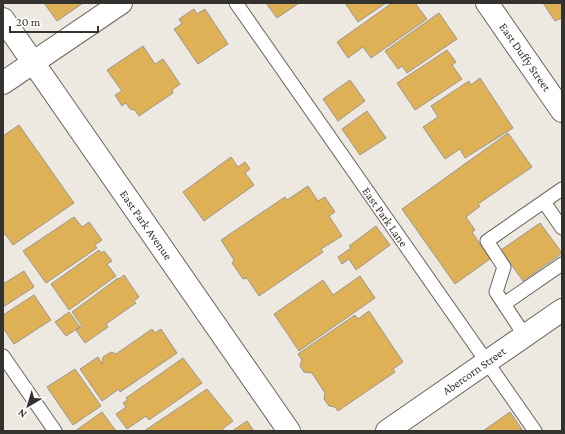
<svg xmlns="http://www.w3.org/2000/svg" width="565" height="434" font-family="'Crimson Pro',serif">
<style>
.building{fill:#dfb157;stroke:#9b968f}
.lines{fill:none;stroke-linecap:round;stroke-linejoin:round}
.service-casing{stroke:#6a665f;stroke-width:15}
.minor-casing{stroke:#6a665f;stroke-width:24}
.tertiary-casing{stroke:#6a665f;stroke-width:24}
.service{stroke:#fff;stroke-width:13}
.minor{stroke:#fff;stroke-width:22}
.tertiary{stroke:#fff;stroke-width:22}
.labels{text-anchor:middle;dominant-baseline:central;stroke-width:3;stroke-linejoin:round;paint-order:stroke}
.street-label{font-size:12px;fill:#34322f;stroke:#fff}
</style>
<rect width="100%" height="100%" fill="#ede9e1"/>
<g class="building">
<polygon points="44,3 83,3 57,21"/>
<polygon points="266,3 299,3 277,18"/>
<polygon points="345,3 386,3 358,22"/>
<polygon points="392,3 415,3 427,19 371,58 363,47 348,58 337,42"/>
<polygon points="543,3 562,3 562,18 555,21"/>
<polygon points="194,9 197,14 205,9 228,44 198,64 174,29 182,24 179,19"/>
<polygon points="439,13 457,39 407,73 402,66 398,69 385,51"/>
<polygon points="143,46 155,64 163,59 180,84 172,90 173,93 139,116 135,110 130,109 126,103 122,106 115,95 122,91 107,70"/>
<polygon points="447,50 456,62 452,65 462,79 415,110 397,83"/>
<polygon points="480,78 513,128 465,158 460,149 445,159 423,127 438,117 431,106 469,81 471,85"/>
<polygon points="350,80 365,101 338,121 323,99"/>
<polygon points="367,111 386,138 360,155 342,129"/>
<polygon points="19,125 74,203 13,245 5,234 3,235 3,136"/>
<polygon points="508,133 532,167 478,204 480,206 466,217 475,230 472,232 490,259 455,284 402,209"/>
<polygon points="231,157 238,167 245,162 250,169 245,173 254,185 204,221 183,192"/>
<polygon points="308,186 318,201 325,197 335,212 329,216 342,236 321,249 323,252 259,296 247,278 243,279 232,263 234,260 221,240 285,197 287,200"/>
<polygon points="74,217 82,227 89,222 102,240 95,245 97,248 46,283 23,251"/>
<polygon points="540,223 562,253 523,281 501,250"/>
<polygon points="376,226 390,245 356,270 349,259 342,264 338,257 351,248 349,246"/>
<polygon points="99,250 101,253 104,251 112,261 107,264 116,276 69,310 51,284"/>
<polygon points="24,271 34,287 3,307 3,284"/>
<polygon points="124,275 139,297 134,301 136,303 106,324 108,327 85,343 76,330 82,326 72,312 118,278 119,279"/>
<polygon points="360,276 375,298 299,351 274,314 323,280 333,295"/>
<polygon points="34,295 51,320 14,344 3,328 3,315"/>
<polygon points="369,311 403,362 393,369 395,372 338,411 335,407 329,406 324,399 325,393 312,373 304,372 300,366 302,360 298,354 355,315 358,319"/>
<polygon points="69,312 80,327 66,336 55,322"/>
<polygon points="152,329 155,333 161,329 177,353 120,392 119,389 102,401 80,369 98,357 102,364 103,357 111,352 116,354"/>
<polygon points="183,358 202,383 149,420 146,416 127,429 116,414 126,407 123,403 128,400 126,398"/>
<polygon points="75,369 101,406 73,425 47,387"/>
<polygon points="207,389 233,421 220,431 144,431"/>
<polygon points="102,412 116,431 75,431"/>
<polygon points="510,412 523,431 483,431"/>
<polygon points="247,421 254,431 232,431"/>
</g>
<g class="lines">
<g class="service-casing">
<g id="service">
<polyline points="236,3 535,431"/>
<polyline points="544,202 562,228"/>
<polyline points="504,304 562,264"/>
<polyline points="525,336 496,292 504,267 487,241 562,189"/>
<polyline points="3,356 55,431"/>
</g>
</g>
<g class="minor-casing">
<g id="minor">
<polyline points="487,3 562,111"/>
<polyline points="3,19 289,431"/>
<polyline points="3,83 121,3"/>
</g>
</g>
<g class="tertiary-casing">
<polyline id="tertiary" points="387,431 562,310"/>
</g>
<use href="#service" class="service"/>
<use href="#minor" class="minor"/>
<use href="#tertiary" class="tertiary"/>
</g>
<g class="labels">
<g class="street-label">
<text transform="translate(525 57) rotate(55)">East Duffy Street</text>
<text transform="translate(385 217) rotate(55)">East Park Lane</text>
<text transform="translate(146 225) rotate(55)">East Park Avenue</text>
<text transform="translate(474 371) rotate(-35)">Abercorn Street</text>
</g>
</g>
<rect width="565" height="434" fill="none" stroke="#34322f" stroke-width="8"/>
<g transform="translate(28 406) rotate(218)" stroke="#ffffff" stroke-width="3" paint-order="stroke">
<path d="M0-3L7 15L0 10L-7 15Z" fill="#34322f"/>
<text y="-6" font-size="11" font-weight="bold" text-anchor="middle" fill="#34322f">N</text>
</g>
<path d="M10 26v6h88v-6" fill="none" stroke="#34322f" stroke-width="2"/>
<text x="16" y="26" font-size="12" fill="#34322f" stroke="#ffffff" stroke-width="3" paint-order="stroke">20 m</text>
</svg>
